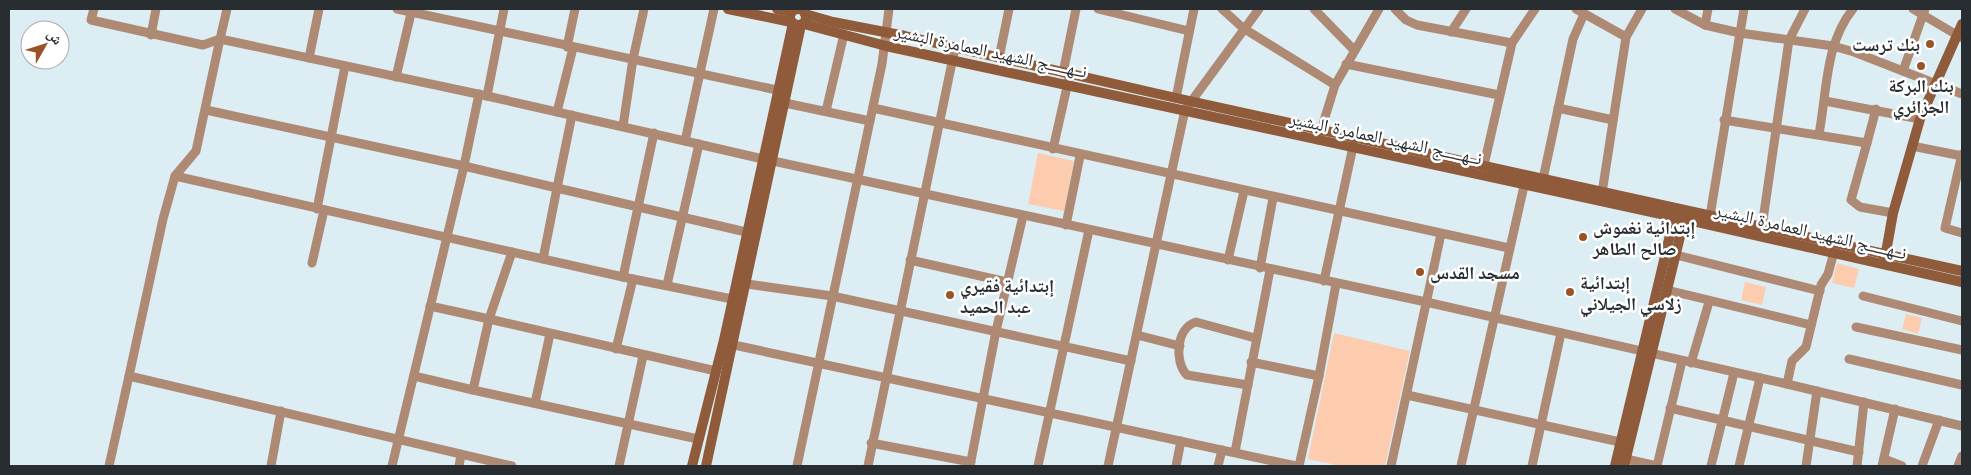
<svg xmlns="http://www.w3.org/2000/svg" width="1971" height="475" font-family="Poppins,'Noto Naskh Arabic',sans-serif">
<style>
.green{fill:#fdccaf}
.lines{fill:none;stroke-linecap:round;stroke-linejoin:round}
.street{stroke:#ae8a74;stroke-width:9}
.secondary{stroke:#8f5b3a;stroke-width:10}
.poi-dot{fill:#985426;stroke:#fff;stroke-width:2}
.labels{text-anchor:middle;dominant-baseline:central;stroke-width:5;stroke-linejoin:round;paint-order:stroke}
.poi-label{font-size:18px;font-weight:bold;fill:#272d30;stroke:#fff;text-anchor:start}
.street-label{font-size:18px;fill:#272d30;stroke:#fff}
</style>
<rect width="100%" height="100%" fill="#dceef4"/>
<g class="green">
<polygon points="1038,153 1074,161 1064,211 1028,204"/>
<polygon points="1837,263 1859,269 1854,288 1832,283"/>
<polygon points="1745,282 1766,287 1762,305 1741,300"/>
<polygon points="1906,314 1922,318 1918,334 1902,329"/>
<polygon points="1334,333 1410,351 1385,466 1341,466 1308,459"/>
</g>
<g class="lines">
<g class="street">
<polyline points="94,9 91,20 203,45 220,39 196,151 175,176"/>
<polyline points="227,9 220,39 487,96 685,141"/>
<polyline points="397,9 777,90"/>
<polyline points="714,9 685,141 763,159"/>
<polyline points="1098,9 1189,31"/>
<polyline points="1222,9 1243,28 1335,85"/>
<polyline points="1314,9 1354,50"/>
<polyline points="1395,9 1406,20 1417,25 1512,43"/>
<polyline points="1576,9 1626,37"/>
<polyline points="1675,9 1705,25 1740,33 1744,9"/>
<polyline points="1913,9 1962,38"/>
<polyline points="1705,25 1708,9"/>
<polyline points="1451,32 1466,9"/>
<polyline points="151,35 156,9"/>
<polyline points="567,47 575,9"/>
<polyline points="309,58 319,9"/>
<polyline points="999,58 1009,9"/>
<polyline points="1346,64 1499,95"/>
<polyline points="1903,71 1925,9"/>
<polyline points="1063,73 1076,9"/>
<polyline points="396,77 412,9"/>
<polyline points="487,96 504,9"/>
<polyline points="1176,98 1194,9"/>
<polyline points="1825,101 1920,119"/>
<polyline points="785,103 870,121"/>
<polyline points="873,108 1509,248"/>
<polyline points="1558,108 1613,120"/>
<polyline points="206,110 464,166 479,94"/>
<polyline points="826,111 844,34"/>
<polyline points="557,112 573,48"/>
<polyline points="1724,120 1867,143 1851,200 1860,207 1893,213"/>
<polyline points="623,126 633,59 644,9"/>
<path d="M1819,134C1827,92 1825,43 1853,9"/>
<polyline points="1318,140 1335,85 1379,9"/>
<polyline points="1867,143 1876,109"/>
<polyline points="1912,146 1962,156"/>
<polyline points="1053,149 1069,78"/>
<polyline points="1962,154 1945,228 1962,233"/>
<polyline points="773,161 1426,302 1787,384 1962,426"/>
<polyline points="1484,165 1512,43 1535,9"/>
<polyline points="1543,179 1573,39 1584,14"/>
<polyline points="1602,193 1626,37 1642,9"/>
<polyline points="317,209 345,66"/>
<polyline points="1710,216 1740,33 1833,46 1854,52 1962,94"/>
<polyline points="1066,225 1080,156"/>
<polyline points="1762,227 1789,40 1805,9"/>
<polyline points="1676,255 1820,291"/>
<polyline points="543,259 557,188 746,232"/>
<polyline points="910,260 1007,282"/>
<polyline points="1228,260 1244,191"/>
<polyline points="312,263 324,210"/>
<polyline points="1260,268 1273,198"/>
<polyline points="623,277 654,133"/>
<polyline points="1324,281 1354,142"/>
<polyline points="747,284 832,296 1131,361"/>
<polyline points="667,285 699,144"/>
<polyline points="1667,290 1811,325"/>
<polyline points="1863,296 1962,321"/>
<polyline points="430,306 489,319 512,252"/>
<polyline points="1856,327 1962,350"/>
<polyline points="1137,335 1180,346"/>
<polyline points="734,345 1296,466"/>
<polyline points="616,349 633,279"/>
<polyline points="1849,359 1962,385"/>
<polyline points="1251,362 1319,376"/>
<polyline points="1691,363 1709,302"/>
<polyline points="414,376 473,390"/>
<polyline points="1787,384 1792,361 1806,347 1821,285 1828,274 1834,252"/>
<path d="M1248,385L1187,375C1174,362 1176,328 1196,322L1255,338"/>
<polyline points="1407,395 1620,442"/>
<polyline points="535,403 550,334"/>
<polyline points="1670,408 1859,452"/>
<polyline points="698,439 473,390 489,319 716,371"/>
<polyline points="871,443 971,462"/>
<polyline points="1235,452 1270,270"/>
<polyline points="1626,459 1657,466"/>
<polyline points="1884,459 1902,466"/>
<polyline points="109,466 129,376"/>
<polyline points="271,466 281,411"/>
<polyline points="392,466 464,166 557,188 572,115"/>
<polyline points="459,466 461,455"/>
<polyline points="512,466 129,376 163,219 175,176 623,277 732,299"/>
<polyline points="619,466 643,356"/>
<polyline points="797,466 882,64 889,9"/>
<polyline points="868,466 955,48"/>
<polyline points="970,466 996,331 1023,216"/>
<polyline points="1038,466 1089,230"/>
<polyline points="1108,466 1185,110 1259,9"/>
<polyline points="1176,466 1181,441"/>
<polyline points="1218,466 1222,450"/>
<polyline points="1299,466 1319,376 1336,284"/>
<polyline points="1391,466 1441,234"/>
<polyline points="1461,466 1526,177"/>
<polyline points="1532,466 1561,333"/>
<polyline points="1657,466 1682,361"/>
<polyline points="1711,466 1734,373"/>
<polyline points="1739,466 1760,378"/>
<polyline points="1806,466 1817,391"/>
<polyline points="1857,466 1864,402"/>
<polyline points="1882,466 1895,409"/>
<polyline points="1922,466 1939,420"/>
<polyline points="1958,466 1962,456"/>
</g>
<g class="secondary">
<circle cx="798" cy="17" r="8"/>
<polyline points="728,9 791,22"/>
<polyline points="777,9 792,12"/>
<polyline points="805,14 833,22 905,36 1176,98 1962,271"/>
<polyline points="804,24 886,46 1684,219 1962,282"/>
<polyline points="1885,258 1893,213 1920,119 1962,24"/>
<polyline points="692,466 724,340 793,23"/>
<polyline points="706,466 801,25"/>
<polyline points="1615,466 1676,210"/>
<polyline points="1624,466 1686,212"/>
</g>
</g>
<g class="poi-dot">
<circle cx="1930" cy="44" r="5"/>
<circle cx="1921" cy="66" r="5"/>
<circle cx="1583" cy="237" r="5"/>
<circle cx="1420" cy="272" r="5"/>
<circle cx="1570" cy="292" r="5"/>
<circle cx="950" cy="295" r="5"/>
</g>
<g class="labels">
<g class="poi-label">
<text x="1920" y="44" text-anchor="end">بنك ترست</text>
<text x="1921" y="85" text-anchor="middle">بنك البركة<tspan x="1921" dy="21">الجزائري</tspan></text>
<text x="1593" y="227">إبتدائية نغموش<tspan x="1593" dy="21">صالح الطاهر</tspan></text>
<text x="1430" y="272">مسجد القدس</text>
<text x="1580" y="282">إبتدائية<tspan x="1580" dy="21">زلاسي الجيلاني</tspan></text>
<text x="960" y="285">إبتدائية فقيري<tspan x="960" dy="21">عبد الحميد</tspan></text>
</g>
<g class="street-label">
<text transform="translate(991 51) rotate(12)">نــهـــــج الشهيد العمامرة البشير</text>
<text transform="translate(1386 138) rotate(12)">نــهـــــج الشهيد العمامرة البشير</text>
<text transform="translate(1811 231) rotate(13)">نــهـــــج الشهيد العمامرة البشير</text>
</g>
</g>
<rect width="1971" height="475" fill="none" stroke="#272d30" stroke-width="20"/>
<g transform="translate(45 45) rotate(51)"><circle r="24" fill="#ffffff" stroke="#a9abac"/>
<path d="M0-4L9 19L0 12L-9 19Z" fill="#985426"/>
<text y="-8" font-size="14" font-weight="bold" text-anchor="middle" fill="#272d30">ش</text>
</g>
</svg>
